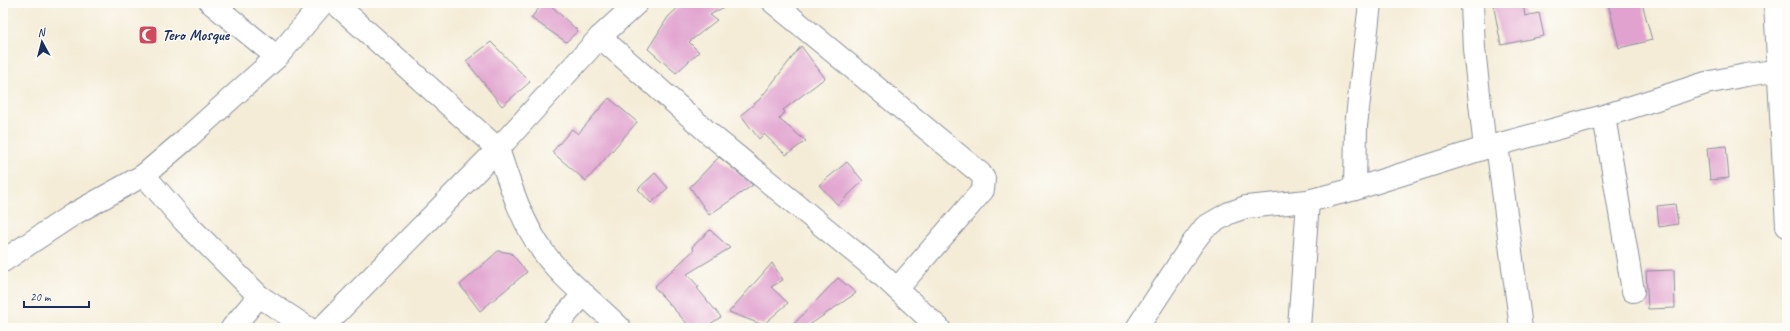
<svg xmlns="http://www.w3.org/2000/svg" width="1790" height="331" font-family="Caveat,sans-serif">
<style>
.building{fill:#e1a2cf}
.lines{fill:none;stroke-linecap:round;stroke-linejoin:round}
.minor-casing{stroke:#888e9a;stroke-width:24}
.minor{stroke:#fff;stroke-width:22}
.labels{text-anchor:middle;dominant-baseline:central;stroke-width:3;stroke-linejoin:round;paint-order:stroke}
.poi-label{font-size:16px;font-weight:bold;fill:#1b2f5e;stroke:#fdfcf7;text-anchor:start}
</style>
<rect width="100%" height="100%" fill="#fdfcf7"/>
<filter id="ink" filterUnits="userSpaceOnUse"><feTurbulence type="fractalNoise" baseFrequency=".025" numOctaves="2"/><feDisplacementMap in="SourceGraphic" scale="8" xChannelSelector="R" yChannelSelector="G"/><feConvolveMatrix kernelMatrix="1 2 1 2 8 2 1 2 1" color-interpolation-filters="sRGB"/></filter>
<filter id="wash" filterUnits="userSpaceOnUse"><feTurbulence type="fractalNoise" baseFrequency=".012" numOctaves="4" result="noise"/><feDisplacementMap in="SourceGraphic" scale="16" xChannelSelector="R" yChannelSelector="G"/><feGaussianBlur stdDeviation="0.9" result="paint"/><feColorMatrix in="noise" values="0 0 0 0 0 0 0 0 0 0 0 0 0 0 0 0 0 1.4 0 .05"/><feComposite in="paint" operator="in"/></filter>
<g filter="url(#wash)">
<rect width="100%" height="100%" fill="#f4ecd7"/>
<g id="blocks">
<g class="building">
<polygon points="543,3 548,3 578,31 566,42 531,18"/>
<polygon points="683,3 731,3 710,15 717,20 689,42 699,52 676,73 648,49 668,17"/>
<polygon points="1493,3 1523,3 1525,16 1539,13 1544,36 1501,45"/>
<polygon points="1608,3 1642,3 1652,40 1619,48"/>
<polygon points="491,42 530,82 502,106 466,61"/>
<polygon points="801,46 825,78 783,110 785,112 779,119 806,141 786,155 764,134 759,139 741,115 760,99"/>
<polygon points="609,98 637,122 586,181 552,152 572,129 578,134"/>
<polygon points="1726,146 1729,178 1710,180 1707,148"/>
<polygon points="719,157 753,185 709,215 690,187"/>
<polygon points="847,162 863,181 838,205 819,185"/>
<polygon points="655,173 668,188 651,203 638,189"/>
<polygon points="1675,204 1678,224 1659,227 1657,206"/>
<polygon points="710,230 730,248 687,274 699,287 697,288 721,317 704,328 691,328 654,287 694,250 692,247"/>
<polygon points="498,251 511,253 527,272 480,311 460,285"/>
<polygon points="772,263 783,280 771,287 788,303 763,325 729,312"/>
<polygon points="1674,270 1675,308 1648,309 1646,271"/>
<polygon points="838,278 856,293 805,328 790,328"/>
</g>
</g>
</g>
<g filter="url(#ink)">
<use href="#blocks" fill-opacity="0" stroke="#888e9a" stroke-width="1"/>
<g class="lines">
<g class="minor-casing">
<g id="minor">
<polyline points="211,3 277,57"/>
<path d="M335,3L498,149C510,185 522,223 544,253C565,281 595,303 620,328"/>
<polyline points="774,3 980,173 984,179 983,190 897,289"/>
<polyline points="1472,3 1474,49 1485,148"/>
<polyline points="1775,3 1787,226"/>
<polyline points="600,37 711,135 874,268 939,328"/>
<polyline points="1604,116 1633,291"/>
<polyline points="1497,145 1521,328"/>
<polyline points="144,175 184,221 259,296 308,328"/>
<polyline points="1355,189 1356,126 1370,3"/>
<polyline points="3,261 72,215 144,175 185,140 277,57 323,3"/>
<polyline points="232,328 259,296"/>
<polyline points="322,328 498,149 600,37 637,3"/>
<polyline points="554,328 584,294"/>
<polyline points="1137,328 1192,244 1205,227 1229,213 1246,207 1308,201 1355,189 1485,148 1604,116 1706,83 1746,75 1787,69"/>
<polyline points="1299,328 1308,201"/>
</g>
</g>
<use href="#minor" class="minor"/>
</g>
</g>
<defs>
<g id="mosque-square" transform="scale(1)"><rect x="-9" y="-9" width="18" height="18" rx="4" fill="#d1495b" stroke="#fdfcf7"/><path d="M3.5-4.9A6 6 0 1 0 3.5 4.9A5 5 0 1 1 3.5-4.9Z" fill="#fff"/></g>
</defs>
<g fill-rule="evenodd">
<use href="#mosque-square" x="148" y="35"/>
</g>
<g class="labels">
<g class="poi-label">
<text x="162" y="35">Tero Mosque</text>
</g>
</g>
<rect width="1790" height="331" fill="none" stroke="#fdfcf7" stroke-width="16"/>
<g transform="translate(42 42) rotate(353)" stroke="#fdfcf7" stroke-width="3" paint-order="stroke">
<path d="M0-3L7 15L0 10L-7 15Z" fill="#1b2f5e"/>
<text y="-6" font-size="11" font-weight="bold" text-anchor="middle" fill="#1b2f5e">N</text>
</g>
<path d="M24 301v6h65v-6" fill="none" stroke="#1b2f5e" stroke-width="2"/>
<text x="30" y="301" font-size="12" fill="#1b2f5e" stroke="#fdfcf7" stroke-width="3" paint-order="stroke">20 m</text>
</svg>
